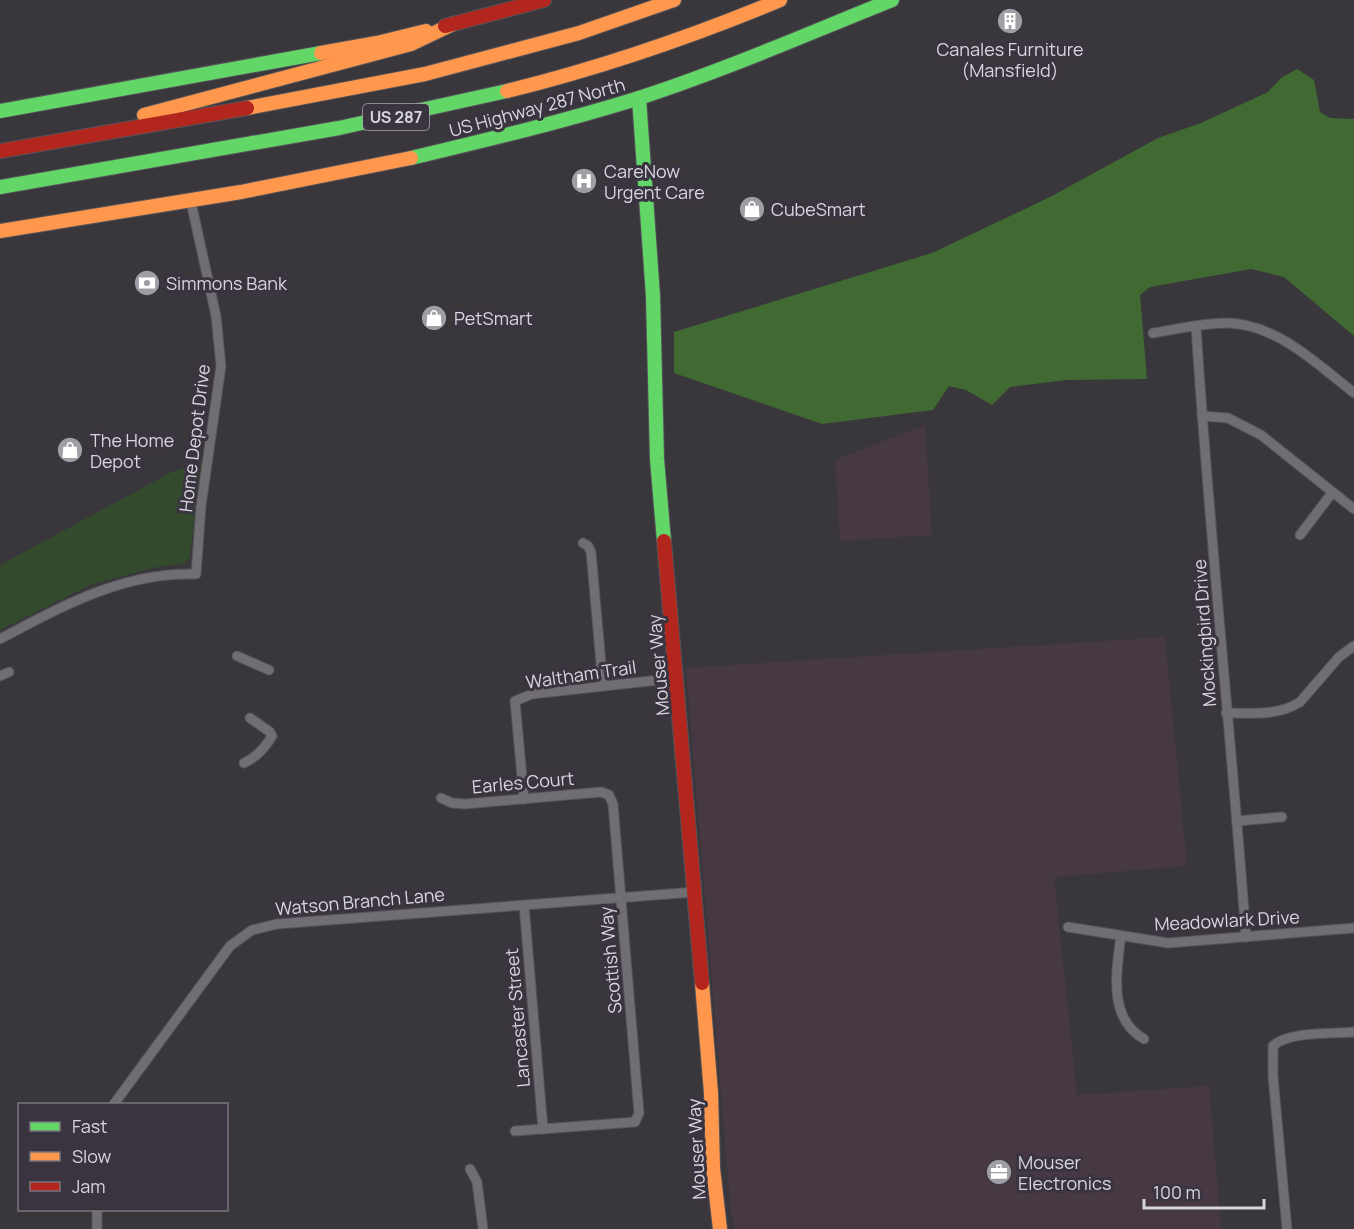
<svg xmlns="http://www.w3.org/2000/svg" width="1354" height="1229" font-family="Manrope,sans-serif">
<style>
.industrial{fill:#473943}
.green{fill:#334b2c}
.forest{fill:#416a33}
.lines{fill:none;stroke-linecap:round;stroke-linejoin:round}
.street-casing{stroke:#555358;stroke-width:11}
.fast-casing{stroke:#555358;stroke-width:16}
.slow-casing{stroke:#555358;stroke-width:16}
.jam-casing{stroke:#555358;stroke-width:16}
.street{stroke:#706e73;stroke-width:9}
.fast{stroke:#63d668;stroke-width:14}
.slow{stroke:#ff974d;stroke-width:14}
.jam{stroke:#b3261e;stroke-width:14}
.labels{text-anchor:middle;dominant-baseline:central;stroke-width:6;stroke-linejoin:round;paint-order:stroke}
.shield{fill:#39343f;stroke:#a8a5ae;stroke-width:1.5}
.shield-label{font-size:16px;font-weight:bold;fill:#d8d6dd}
.poi-label{font-size:18px;fill:#d8d6dd;stroke:#39343f;text-anchor:start}
.street-label{font-size:18px;fill:#d8d6dd;stroke:#39343f}
</style>
<rect width="100%" height="100%" fill="#39373c"/>
<g class="industrial">
<polygon points="925,425 932,535 840,541 835,460"/>
<polygon points="1165,637 1187,866 1054,877 1077,1095 1209,1086 1221,1229 735,1229 731,1213 686,668"/>
</g>
<polygon class="green" points="202,462 189,559 184,563 152,568 90,585 0,630 0,565 172,472"/>
<polygon class="forest" points="1297,69 1314,80 1320,112 1330,118 1354,119 1354,336 1284,277 1251,269 1150,287 1140,295 1147,379 1066,380 1010,387 992,405 966,390 949,386 933,410 822,424 674,373 674,332 932,253 1050,197 1158,138 1201,123 1268,92 1281,78"/>
<g class="lines">
<g class="street-casing">
<g id="street">
<path d="M1196,327C1209,530 1231,734 1246,937"/>
<path d="M1153,333C1177,329 1203,323 1227,323C1277,324 1317,364 1354,393"/>
<polyline points="1202,416 1228,418 1261,435 1354,509"/>
<polyline points="1300,535 1332,493"/>
<polyline points="583,543 588,546 591,552 603,686"/>
<path d="M0,639C63,606 122,572 196,574L201,506L221,366L216,316L191,202"/>
<polyline points="237,656 269,670"/>
<polyline points="0,676 9,672"/>
<path d="M1226,713C1251,713 1279,716 1300,702L1339,657L1354,646"/>
<path d="M244,763C257,757 265,748 272,736L270,732L250,718"/>
<polyline points="441,798 452,803 465,804 601,792 609,795 613,804 639,1113 635,1122 515,1131"/>
<polyline points="524,799 515,701 532,694 677,678"/>
<polyline points="1237,821 1282,817"/>
<polyline points="524,905 543,1129"/>
<polyline points="1068,927 1168,943 1354,928"/>
<path d="M1121,936C1116,971 1108,1019 1144,1039"/>
<polyline points="114,1104 230,946 252,930 277,924 695,892"/>
<polyline points="470,1169 477,1182 483,1229"/>
<polyline points="97,1229 97,1210"/>
<path d="M1287,1229L1273,1076V1046C1288,1031 1333,1034 1354,1032"/>
</g>
</g>
<g class="fast-casing">
<g id="fast">
<polyline points="639,98 653,296 657,459 664,541"/>
<polyline points="0,111 321,53"/>
<path d="M411,158C486,140 562,122 636,99C723,71 807,34 892,0"/>
<polyline points="0,187 339,128 507,91"/>
</g>
</g>
<g class="slow-casing">
<g id="slow">
<polyline points="321,53 377,43 426,31"/>
<path d="M507,91C600,68 691,37 780,0"/>
<polyline points="247,108 425,74 579,33 674,0"/>
<polyline points="144,115 411,44 453,24"/>
<polyline points="0,231 241,192 411,158"/>
<polyline points="702,983 711,1093 713,1168 720,1229"/>
</g>
</g>
<g class="jam-casing">
<g id="jam">
<polyline points="445,26 544,0"/>
<polyline points="0,151 247,108"/>
<polyline points="664,541 702,983"/>
</g>
</g>
<use href="#street" class="street"/>
<use href="#fast" class="fast"/>
<use href="#slow" class="slow"/>
<use href="#jam" class="jam"/>
</g>
<defs>
<g id="building-disc" transform="scale(1.35)"><circle r="9.5" fill="#a09ea5" stroke="#39343f"/><path d="M-4-6H4V6H1V3H-1V6H-4ZM-2.5-4.3h1.7v1.8h-1.7ZM.8-4.3h1.7v1.8H.8ZM-2.5-1h1.7V.8h-1.7ZM.8-1h1.7V.8H.8Z" fill="#fff"/></g>
<g id="hospital-disc" transform="scale(1.35)"><circle r="9.5" fill="#a09ea5" stroke="#39343f"/><path d="M-5-5h3v3.5h4V-5h3V5h-3V1.5h-4V5h-3Z" fill="#fff"/></g>
<g id="shop-disc" transform="scale(1.35)"><circle r="9.5" fill="#a09ea5" stroke="#39343f"/><path d="M-5-2.5h2.3a2.7 3.5 0 0 1 5.4 0H5L5.5 6h-11ZM-1.5-2.5h3a1.5 2.3 0 0 0-3 0Z" fill="#fff"/></g>
<g id="bank-disc" transform="scale(1.35)"><circle r="9.5" fill="#a09ea5" stroke="#39343f"/><path d="M-6-4H6V4H-6ZM0-2.3a2.3 2.3 0 1 0 0 4.6a2.3 2.3 0 1 0 0-4.6Z" fill="#fff"/></g>
<g id="office-disc" transform="scale(1.35)"><circle r="9.5" fill="#a09ea5" stroke="#39343f"/><path d="M-6-3h4V-5.5h4V-3h4V5H-6ZM-1-4.5V-3h2v-1.5ZM-6 0V1H6V0Z" fill="#fff"/></g>
</defs>
<g fill-rule="evenodd">
<use href="#building-disc" x="1010" y="21"/>
<use href="#hospital-disc" x="584" y="181"/>
<use href="#shop-disc" x="752" y="209"/>
<use href="#bank-disc" x="147" y="283"/>
<use href="#shop-disc" x="434" y="318"/>
<use href="#shop-disc" x="70" y="450"/>
<use href="#office-disc" x="999" y="1172"/>
</g>
<g class="labels">
<rect class="shield" x="363" y="104" width="66" height="26" rx="4.5"/>
<g class="shield-label">
<text x="396" y="117">US 287</text>
</g>
<g class="poi-label">
<text x="1010" y="49" text-anchor="middle">Canales Furniture<tspan x="1010" dy="21">(Mansfield)</tspan></text>
<text x="604" y="171">CareNow<tspan x="604" dy="21">Urgent Care</tspan></text>
<text x="771" y="209">CubeSmart</text>
<text x="166" y="283">Simmons Bank</text>
<text x="454" y="318">PetSmart</text>
<text x="90" y="440">The Home<tspan x="90" dy="21">Depot</tspan></text>
<text x="1018" y="1162">Mouser<tspan x="1018" dy="21">Electronics</tspan></text>
</g>
<g class="street-label">
<text transform="translate(537 107) rotate(-15)">US Highway 287 North</text>
<text transform="translate(194 438) rotate(-83)">Home Depot Drive</text>
<text transform="translate(1204 633) rotate(-94)">Mockingbird Drive</text>
<text transform="translate(658 665) rotate(-95)">Mouser Way</text>
<text transform="translate(581 674) rotate(-8)">Waltham Trail</text>
<text transform="translate(523 782) rotate(-5)">Earles Court</text>
<text transform="translate(360 901) rotate(-5)">Watson Branch Lane</text>
<text transform="translate(1227 920) rotate(-3)">Meadowlark Drive</text>
<text transform="translate(610 960) rotate(-95)">Scottish Way</text>
<text transform="translate(517 1018) rotate(-95)">Lancaster Street</text>
<text transform="translate(696 1149) rotate(-93)">Mouser Way</text>
</g>
</g>
<rect x="18" y="1103" width="210" height="108" fill="#39343f" stroke="#79757e" stroke-width="1.5"/>
<rect x="30" y="1122" width="30" height="9" fill="#63d668" stroke="#79757e" stroke-width="1.5"/>
<text x="72" y="1133" font-size="18" fill="#d8d6dd">Fast</text>
<rect x="30" y="1152" width="30" height="9" fill="#ff974d" stroke="#79757e" stroke-width="1.5"/>
<text x="72" y="1163" font-size="18" fill="#d8d6dd">Slow</text>
<rect x="30" y="1182" width="30" height="9" fill="#b3261e" stroke="#79757e" stroke-width="1.5"/>
<text x="72" y="1193" font-size="18" fill="#d8d6dd">Jam</text>
<path d="M1144 1199v9h120v-9" fill="none" stroke="#d8d6dd" stroke-width="3"/>
<text x="1153" y="1199" font-size="18" fill="#d8d6dd" stroke="#39343f" stroke-width="4.5" paint-order="stroke">100 m</text>
</svg>
